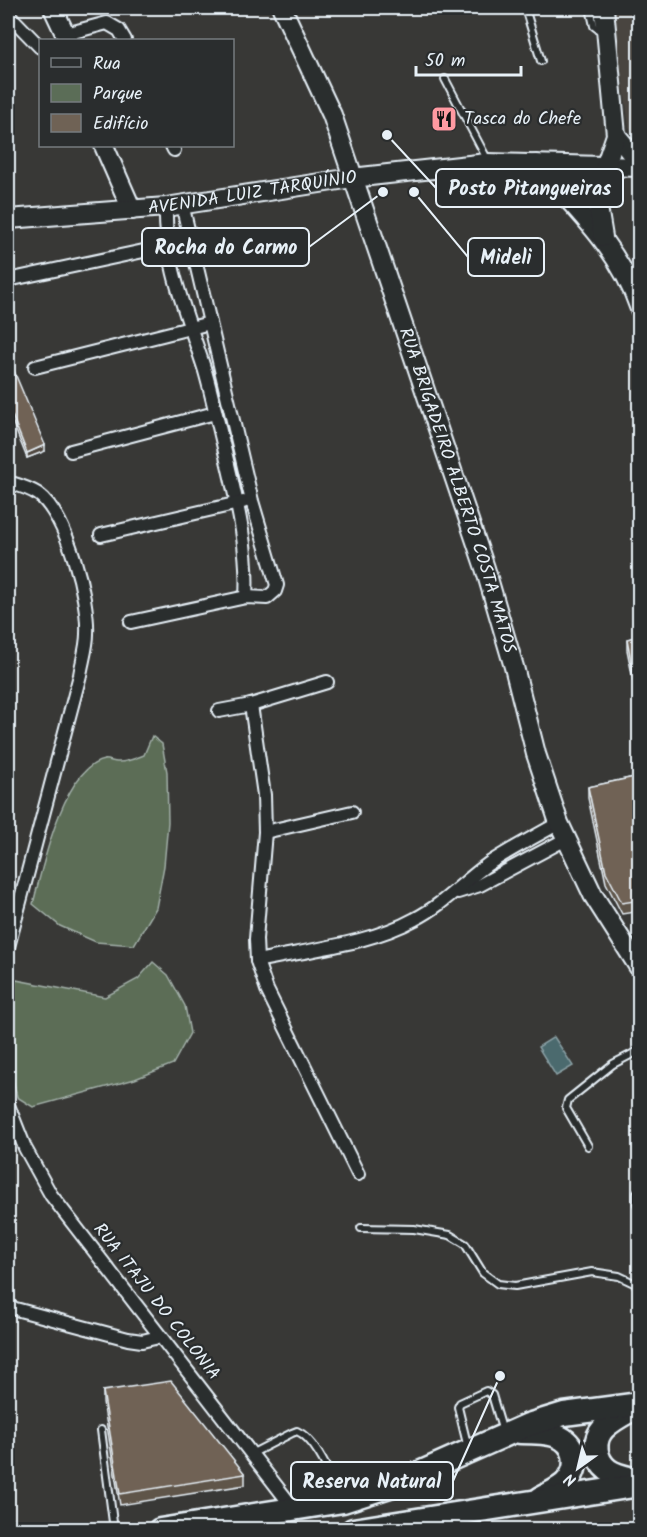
<svg xmlns="http://www.w3.org/2000/svg" width="647" height="1537" font-family="Kalam,sans-serif">
<style>
.built{fill:#48453f}
.green{fill:#5b6d57;stroke:#a2afa8;stroke-width:1.5}
.water{fill:#4c6a6e;stroke:#8aa0a5;stroke-width:1.5}
.lines{fill:none;stroke-linecap:round;stroke-linejoin:round}
.lane-casing{stroke:#e8f1f8;stroke-width:10}
.street-casing{stroke:#e8f1f8;stroke-width:16}
.secondary-casing{stroke:#e8f1f8;stroke-width:22}
.highway-casing{stroke:#e8f1f8;stroke-width:27}
.lane{stroke:#2a2d2e;stroke-width:6}
.street{stroke:#2a2d2e;stroke-width:12}
.secondary{stroke:#2a2d2e;stroke-width:18}
.highway{stroke:#2a2d2e;stroke-width:22}
.wall{fill:#5f5449;stroke:#e8f1f8;stroke-width:1.5}
.shaded-wall{fill:#4e453c;stroke:#e8f1f8;stroke-width:1.5}
.building{fill:#6f6255;stroke:#e8f1f8;stroke-width:1.5}
.labels{text-anchor:middle;dominant-baseline:central;stroke-width:4.5;stroke-linejoin:round;paint-order:stroke}
.poi-label{font-size:18px;fill:#e8f1f8;stroke:#2a2d2e;text-anchor:start}
.street-label{font-size:18px;fill:#e8f1f8;stroke:#2a2d2e}
.leader{fill:none;stroke:#e8f1f8;stroke-width:2}
.callout-dot{fill:#e8f1f8;stroke:#2a2d2e;stroke-width:2}
.callout{fill:#2a2d2e;stroke:#e8f1f8;stroke-width:2}
.callout-label{font-size:20px;text-anchor:middle;font-weight:bold;fill:#e8f1f8}
</style>
<rect width="100%" height="100%" fill="#383836"/>
<filter id="ink" filterUnits="userSpaceOnUse"><feTurbulence type="fractalNoise" baseFrequency=".0167" numOctaves="2"/><feDisplacementMap in="SourceGraphic" scale="12" xChannelSelector="R" yChannelSelector="G"/><feConvolveMatrix kernelMatrix="1 2 1 2 8 2 1 2 1" color-interpolation-filters="sRGB"/></filter>
<g filter="url(#ink)">
<polygon class="built" points="613,8 639,8 639,142 629,127"/>
<g class="green">
<path d="M152,736L162,744L167,772L168,822L164,866L156,908L134,945L96,942L60,926L33,904C42,869 63,768 104,760C108,759 113,762 117,762C126,763 136,758 144,755Z"/>
<polygon points="153,962 168,975 185,1006 190,1033 173,1064 135,1079 33,1107 17,1097 12,1075 9,1037 16,980 105,997 138,979"/>
</g>
<polygon class="water" points="554,1037 573,1066 556,1076 538,1047"/>
<g class="lines">
<g class="lane-casing">
<g id="lane">
<polyline points="525,8 541,61"/>
<polyline points="590,8 594,26 602,32"/>
<polyline points="445,79 485,155 486,162"/>
<polyline points="588,1146 566,1108 568,1100 613,1064 640,1050"/>
<polyline points="361,1228 414,1229 450,1235 465,1244 483,1273 498,1284 515,1286 592,1272 619,1276 640,1286"/>
<polyline points="101,1430 114,1530"/>
<polyline points="468,1448 458,1407 460,1403 486,1391 492,1395 503,1432"/>
<path d="M251,1454L292,1433L297,1431C316,1439 331,1477 340,1495"/>
</g>
</g>
<g class="street-casing">
<g id="street">
<polyline points="8,14 40,47"/>
<polyline points="66,34 107,23 119,30 125,40"/>
<polyline points="172,146 174,150"/>
<path d="M166,207C164,264 188,317 205,371C213,399 219,428 226,456C237,503 249,549 246,597"/>
<polyline points="8,280 167,246"/>
<polyline points="35,367 210,323"/>
<polyline points="71,451 215,413"/>
<path d="M8,482C18,485 29,488 38,494C67,515 89,599 87,634C87,647 82,662 80,675L8,947"/>
<polyline points="101,535 243,502"/>
<polyline points="131,622 246,597 267,598 275,591 277,585 252,501 182,204"/>
<polyline points="251,705 264,795 265,832 256,939 257,961 267,990 358,1174"/>
<polyline points="219,711 251,705 327,682"/>
<polyline points="265,832 352,812"/>
<polyline points="458,892 480,885 566,839"/>
<path d="M257,961C307,950 370,944 415,919C443,905 463,882 488,864C511,849 536,836 559,823"/>
<polyline points="8,1105 25,1148 51,1195 294,1509"/>
<polyline points="640,1194 640,1203"/>
<polyline points="8,1307 128,1339 142,1341 159,1337"/>
</g>
</g>
<g class="secondary-casing">
<g id="secondary">
<polyline points="53,8 68,40"/>
<path id="s1" d="M282,8L332,115L485,568L514,667L536,754L559,823L593,895L640,969"/>
<polyline points="616,135 640,164"/>
<polyline points="104,146 132,210"/>
<path d="M536,164C577,210 620,249 640,309"/>
<path id="s2" d="M8,219L166,207L352,178L487,163L640,167"/>
<polyline points="603,237 598,207 600,192 605,167 616,135 604,8"/>
</g>
</g>
<g class="highway-casing">
<g id="highway">
<path d="M635,1408C624,1414 613,1419 604,1428C592,1440 595,1460 608,1470C616,1476 630,1478 640,1481"/>
<path d="M520,1432C532,1432 547,1432 557,1436C575,1443 580,1464 569,1479C563,1488 550,1493 541,1498"/>
<polyline points="160,1530 343,1501 390,1486 528,1425 564,1414 640,1404"/>
<polyline points="353,1530 640,1485"/>
</g>
</g>
<use href="#lane" class="lane"/>
<use href="#street" class="street"/>
<use href="#secondary" class="secondary"/>
<use href="#highway" class="highway"/>
</g>
<g class="wall">
<polygon points="639,10 639,81 638,81"/>
<polygon points="8,374 45,451 27,458 8,411"/>
<polygon points="639,636 639,733 636,715 636,704 638,704 627,650 627,639"/>
<polygon points="639,776 639,936 634,912 622,914 606,883 588,798 588,787"/>
<polygon points="103,1391 245,1474 245,1485 120,1505 103,1402"/>
</g>
<polygon class="shaded-wall" points="45,445 45,451 27,458 27,453"/>
<g class="building">
<polygon points="639,10 639,73 638,73"/>
<polygon points="14,371 45,445 27,453 8,405 8,374"/>
<polygon points="639,636 639,703 627,639"/>
<polygon points="639,703 639,723 636,704"/>
<polygon points="639,776 639,925 634,901 622,903 606,872 588,787"/>
<polygon points="171,1381 245,1474 120,1494 103,1391"/>
</g>
</g>
<defs>
<g id="restaurant-square" transform="scale(1.35)"><rect x="-9" y="-9" width="18" height="18" rx="4" fill="#ff9aa2" stroke="#2a2d2e"/><path d="M-5-6h1v4h1v-4h1v4h1v-4h1v5L-1.5 .5V6h-2V.5L-5-1ZM5-6V6H3V1.5H1.5Q1.5-4 5-6Z" fill="#111"/></g>
</defs>
<g fill-rule="evenodd">
<use href="#restaurant-square" x="444" y="119"/>
</g>
<g class="labels">
<g class="poi-label">
<text x="464" y="119">Tasca do Chefe</text>
</g>
<g class="street-label">
<text stroke="none"><textPath href="#s2" startOffset="246">AVENIDA LUIZ TARQUÍNIO</textPath></text>
<text stroke="none"><textPath href="#s1" startOffset="514">RUA BRIGADEIRO ALBERTO COSTA MATOS</textPath></text>
<text transform="translate(156 1302) rotate(52)">RUA ITAJU DO COLONIA</text>
</g>
</g>
<path class="leader" d="M387 135L436 188M383 192L309 247M414 192L468 257M500 1376L453 1481"/>
<g class="callout-dot">
<circle cx="387" cy="135" r="6"/>
<circle cx="383" cy="192" r="6"/>
<circle cx="414" cy="192" r="6"/>
<circle cx="500" cy="1376" r="6"/>
</g>
<g class="callout">
<rect x="436" y="169" width="187" height="38" rx="6"/>
<rect x="142" y="228" width="167" height="38" rx="6"/>
<rect x="468" y="238" width="76" height="38" rx="6"/>
<rect x="291" y="1462" width="162" height="38" rx="6"/>
</g>
<g class="callout-label">
<text x="530" y="195">Posto Pitangueiras</text>
<text x="226" y="254">Rocha do Carmo</text>
<text x="506" y="264">Mideli</text>
<text x="372" y="1488">Reserva Natural</text>
</g>
<rect width="647" height="1537" fill="none" stroke="#2a2d2e" stroke-width="30"/>
<rect x="15" y="15" width="617" height="1507" fill="none" stroke="#e8f1f8" stroke-width="2" filter="url(#ink)"/>
<rect x="39" y="39" width="195" height="108" fill="#2a2d2e" stroke="#767b7f" stroke-width="1.5"/>
<rect x="51" y="58" width="30" height="9" fill="#2a2d2e" stroke="#767b7f" stroke-width="1.5"/>
<text x="93" y="69" font-size="18" fill="#e8f1f8">Rua</text>
<rect x="51" y="84" width="30" height="18" fill="#5b6d57" stroke="#767b7f" stroke-width="1.5"/>
<text x="93" y="99" font-size="18" fill="#e8f1f8">Parque</text>
<rect x="51" y="114" width="30" height="18" fill="#6f6255" stroke="#767b7f" stroke-width="1.5"/>
<text x="93" y="129" font-size="18" fill="#e8f1f8">Edifício</text>
<g transform="translate(578 1468) rotate(214)" stroke="#2a2d2e" stroke-width="4.5" paint-order="stroke">
<path d="M0-4.5L10 22L0 15L-10 22Z" fill="#e8f1f8"/>
<text y="-9" font-size="16" font-weight="bold" text-anchor="middle" fill="#e8f1f8">N</text>
</g>
<path d="M416 66v9h105v-9" fill="none" stroke="#e8f1f8" stroke-width="3"/>
<text x="425" y="66" font-size="18" fill="#e8f1f8" stroke="#2a2d2e" stroke-width="4.5" paint-order="stroke">50 m</text>
</svg>
